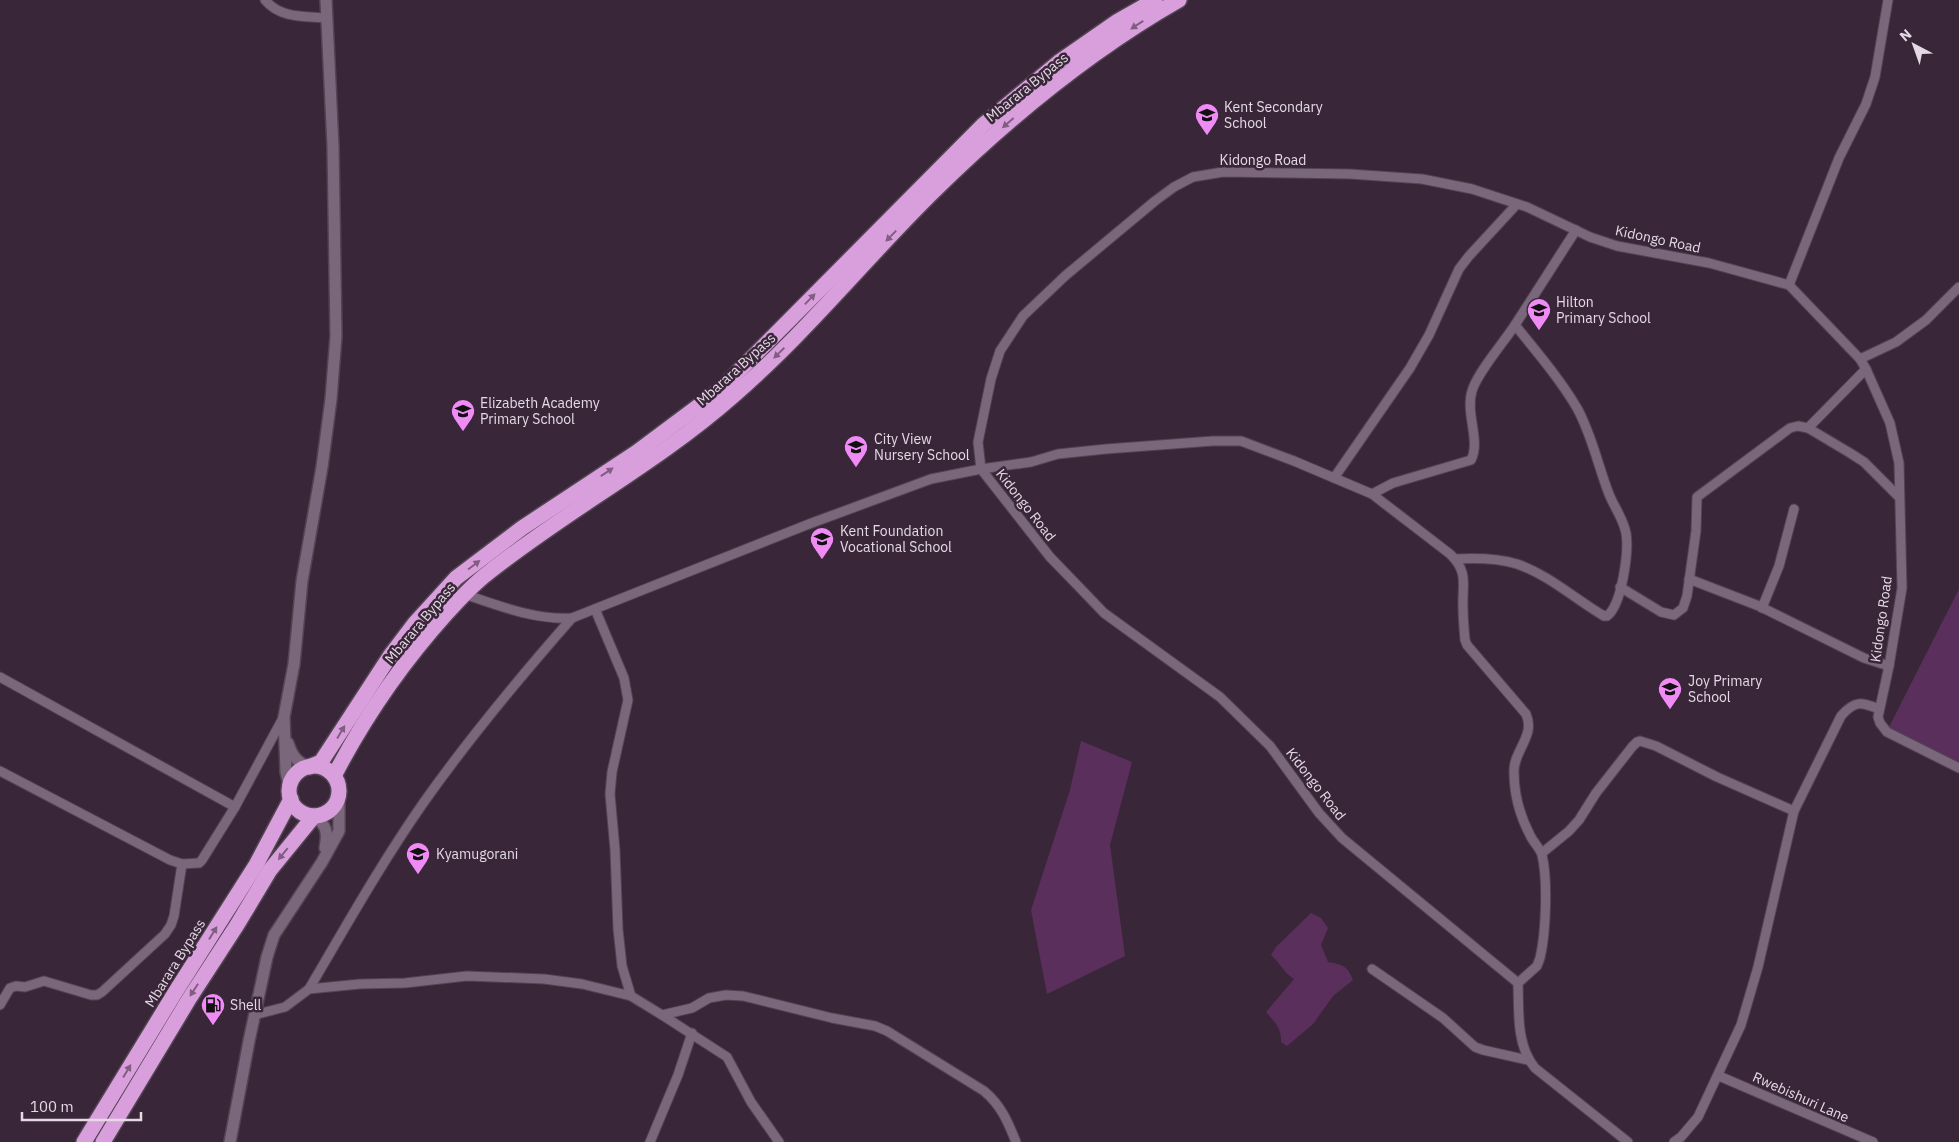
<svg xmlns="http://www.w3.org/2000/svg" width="1959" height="1142" font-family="'IBM Plex Sans',sans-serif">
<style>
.green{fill:#5a2f5c}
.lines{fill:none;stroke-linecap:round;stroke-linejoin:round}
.street-casing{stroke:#524453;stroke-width:11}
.secondary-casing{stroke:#524453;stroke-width:14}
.highway-casing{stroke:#524453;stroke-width:18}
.street{stroke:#7b677c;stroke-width:9}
.secondary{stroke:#7b677c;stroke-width:11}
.highway{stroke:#d99fdc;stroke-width:15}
.oneway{fill:#815d82}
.labels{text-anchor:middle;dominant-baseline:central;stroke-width:5;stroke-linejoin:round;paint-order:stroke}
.street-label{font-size:14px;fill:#e5d9e5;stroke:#392739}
.poi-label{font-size:14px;fill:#e5d9e5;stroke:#392739;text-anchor:start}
</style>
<rect width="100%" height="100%" fill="#392739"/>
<g class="green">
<polygon points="1959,589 1959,763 1887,731"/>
<polygon points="1081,741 1132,762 1110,845 1125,956 1047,994 1031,910 1070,790"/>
<path d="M1311,913L1321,918L1328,928L1321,945L1328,962C1343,965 1347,965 1353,980L1333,996L1313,1024L1287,1046L1281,1042C1282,1029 1275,1022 1266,1012L1294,979C1284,973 1280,963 1271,955L1276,947Z"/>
</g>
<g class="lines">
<g class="street-casing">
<g id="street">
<path d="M265,0C281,19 305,16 327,18"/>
<polyline points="1789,285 1839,158 1866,104 1875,77 1888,0"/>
<polyline points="1860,359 1896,342 1926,320 1959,287"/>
<polyline points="1808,428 1866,369"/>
<polyline points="1334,478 1410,368 1429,335 1459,269 1469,256 1517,204"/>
<path d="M1372,494L1393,483L1471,460C1481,441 1465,413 1472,391C1477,373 1504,342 1515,325"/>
<path d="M1455,559C1474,558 1498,558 1517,564C1549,575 1575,599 1604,616H1607C1622,605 1629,551 1626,533C1623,518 1614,507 1609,494C1598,466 1592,435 1577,408C1560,379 1536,351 1515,325L1576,230"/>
<polyline points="1689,579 1759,606 1864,658 1889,666"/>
<polyline points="1620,587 1661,612 1674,615 1683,608 1687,596 1696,531 1697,497 1790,428 1798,426 1808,428 1850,453 1864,462 1899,497"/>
<path d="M464,594C499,606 535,620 572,618L809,524L931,479L981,469L1031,462L1058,454L1106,449L1213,441H1241L1294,461L1372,494L1450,554C1469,572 1462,585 1463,607C1463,618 1464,629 1465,640L1467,645L1526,714C1536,736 1513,751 1514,772C1514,793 1520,816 1530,835C1533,842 1540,848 1542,855C1548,880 1546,933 1540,958L1537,966L1518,983"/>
<polyline points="1762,608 1779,566 1794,509"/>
<polyline points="595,609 624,678 628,700 612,772 610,794 615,850 618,929 622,966 631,996"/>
<polyline points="0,677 235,807 283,718"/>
<polyline points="0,771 170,860 182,864 199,863 202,860 235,807"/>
<polyline points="1542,853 1569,831 1579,820 1596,793 1632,747 1637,742 1640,741 1656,746 1717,777 1794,811"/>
<polyline points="1372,969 1443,1018 1475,1047 1483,1050 1528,1060"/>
<polyline points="1518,983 1342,838 1319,813 1270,746 1220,697 1104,613 1081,589 1050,557 981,469 978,442 991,379 1000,351 1023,316 1065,276 1155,201 1174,187 1193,177 1223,172 1350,174 1422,179 1472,189 1527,207 1590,237 1617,246 1709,263 1789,285 1860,359 1866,369 1890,423 1899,463 1902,588 1889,666 1878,717 1880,723 1887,732 1959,768"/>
<path d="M1518,983C1519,1012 1516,1045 1535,1068L1628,1142"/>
<path d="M309,989C346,926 382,862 424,802C470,737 520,677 572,618"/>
<polyline points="0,1005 10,988 16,986 25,987 44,981 91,995 97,995 102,992 165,934 171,925 174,916 182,864"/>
<path d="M254,1015L285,1007L309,989L360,984L405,983L467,976L544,979L582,984L631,996L662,1015L692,1008L709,998L726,995L743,996L832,1018L875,1026L887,1031L984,1091C1001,1105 1008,1122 1016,1142"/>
<polyline points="662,1015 727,1057 751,1102 779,1142"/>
<polyline points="1719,1076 1873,1142"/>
<polyline points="650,1142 678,1075 692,1033"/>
<path d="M1674,1142L1681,1137L1698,1117L1741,1025L1758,967L1794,811L1841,716C1855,700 1861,702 1879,709"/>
</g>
</g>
<g class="secondary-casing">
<g id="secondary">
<path d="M288,743C292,756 297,762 309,767"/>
<polyline points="290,789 286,772 284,717 294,664 302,581 322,467 331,399 336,336 333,146 326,0"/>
<path d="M314,816C327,825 328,833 325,848"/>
<polyline points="230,1142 249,1041 267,957 274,935 322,862 339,831 339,795"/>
</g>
</g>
<g class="highway-casing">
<g id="highway">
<circle cx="314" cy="791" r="25"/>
<polyline points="309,767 321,762 390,656 415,623 456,578 522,528 637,452 720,390 983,125 1059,62 1118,21 1155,0"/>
<path d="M334,776C364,718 402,663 446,614C459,600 472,585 488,573C567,510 657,463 733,396C805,334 865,259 932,193C1007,119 1088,52 1179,0"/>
<polyline points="84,1142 176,991 256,865 291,799"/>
<polyline points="103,1142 189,999 237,925 270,870 314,816"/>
</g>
</g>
<use href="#street" class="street"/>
<use href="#secondary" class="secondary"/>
<use href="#highway" class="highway"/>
</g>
<defs><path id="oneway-solid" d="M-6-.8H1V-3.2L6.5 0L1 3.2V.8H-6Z" transform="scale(1.25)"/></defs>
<g class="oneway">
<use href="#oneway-solid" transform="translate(1137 25) rotate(147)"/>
<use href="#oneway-solid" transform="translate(1008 123) rotate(139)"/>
<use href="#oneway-solid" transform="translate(891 236) rotate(134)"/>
<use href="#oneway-solid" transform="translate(810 299) rotate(-46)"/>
<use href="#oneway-solid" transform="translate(779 353) rotate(136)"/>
<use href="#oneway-solid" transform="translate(607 472) rotate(-34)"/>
<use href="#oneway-solid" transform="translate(474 565) rotate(-37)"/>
<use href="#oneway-solid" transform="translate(341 732) rotate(-59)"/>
<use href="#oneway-solid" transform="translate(283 854) rotate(129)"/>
<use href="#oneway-solid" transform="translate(213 933) rotate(-58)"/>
<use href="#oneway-solid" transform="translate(194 990) rotate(123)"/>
<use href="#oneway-solid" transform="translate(127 1071) rotate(-59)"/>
</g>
<defs>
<g id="school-pin" transform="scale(1.25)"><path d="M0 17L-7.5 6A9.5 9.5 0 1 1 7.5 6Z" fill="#f08bf6" stroke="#392739"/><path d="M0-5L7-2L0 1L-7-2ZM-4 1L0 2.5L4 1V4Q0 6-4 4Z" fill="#111"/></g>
<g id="fuel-pin" transform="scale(1.25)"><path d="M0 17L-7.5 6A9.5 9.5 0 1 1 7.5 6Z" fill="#f08bf6" stroke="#392739"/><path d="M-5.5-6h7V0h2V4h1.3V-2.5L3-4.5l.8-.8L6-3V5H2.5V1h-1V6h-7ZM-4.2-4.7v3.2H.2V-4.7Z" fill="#111"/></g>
</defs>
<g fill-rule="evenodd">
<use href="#school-pin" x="1207" y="115"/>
<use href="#school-pin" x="1539" y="310"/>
<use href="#school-pin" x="463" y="411"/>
<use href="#school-pin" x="856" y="447"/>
<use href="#school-pin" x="822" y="539"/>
<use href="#school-pin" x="1670" y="689"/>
<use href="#school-pin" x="418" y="854"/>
<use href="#fuel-pin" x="213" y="1005"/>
</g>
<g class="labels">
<g class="street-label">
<text transform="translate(1027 87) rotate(-39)">Mbarara Bypass</text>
<text x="1263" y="160">Kidongo Road</text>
<text transform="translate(1658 239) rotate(12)">Kidongo Road</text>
<text transform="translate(736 369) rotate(-42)">Mbarara Bypass</text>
<text transform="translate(1026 505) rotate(52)">Kidongo Road</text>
<text transform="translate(1881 619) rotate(-82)">Kidongo Road</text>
<text transform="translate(420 623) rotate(-50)">Mbarara Bypass</text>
<text transform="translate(1316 784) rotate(52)">Kidongo Road</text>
<text transform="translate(175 963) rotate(-58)">Mbarara Bypass</text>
<text transform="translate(1801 1097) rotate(24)">Rwebishuri Lane</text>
</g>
<g class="poi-label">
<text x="1224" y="107">Kent Secondary<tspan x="1224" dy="16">School</tspan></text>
<text x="1556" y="302">Hilton<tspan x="1556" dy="16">Primary School</tspan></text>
<text x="480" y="403">Elizabeth Academy<tspan x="480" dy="16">Primary School</tspan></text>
<text x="874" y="439">City View<tspan x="874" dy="16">Nursery School</tspan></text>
<text x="840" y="531">Kent Foundation<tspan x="840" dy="16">Vocational School</tspan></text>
<text x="1688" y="681">Joy Primary<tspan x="1688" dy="16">School</tspan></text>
<text x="436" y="854">Kyamugorani</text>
<text x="230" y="1005">Shell</text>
</g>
</g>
<g transform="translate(1914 45) rotate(319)" stroke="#392739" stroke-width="4" paint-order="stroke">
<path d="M0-4L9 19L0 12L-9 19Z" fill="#e5d9e5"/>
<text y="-8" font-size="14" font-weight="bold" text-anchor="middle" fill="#e5d9e5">N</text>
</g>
<path d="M22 1112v8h119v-8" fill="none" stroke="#e5d9e5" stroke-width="2.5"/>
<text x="30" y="1112" font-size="15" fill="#e5d9e5" stroke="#392739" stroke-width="4" paint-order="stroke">100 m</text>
</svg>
